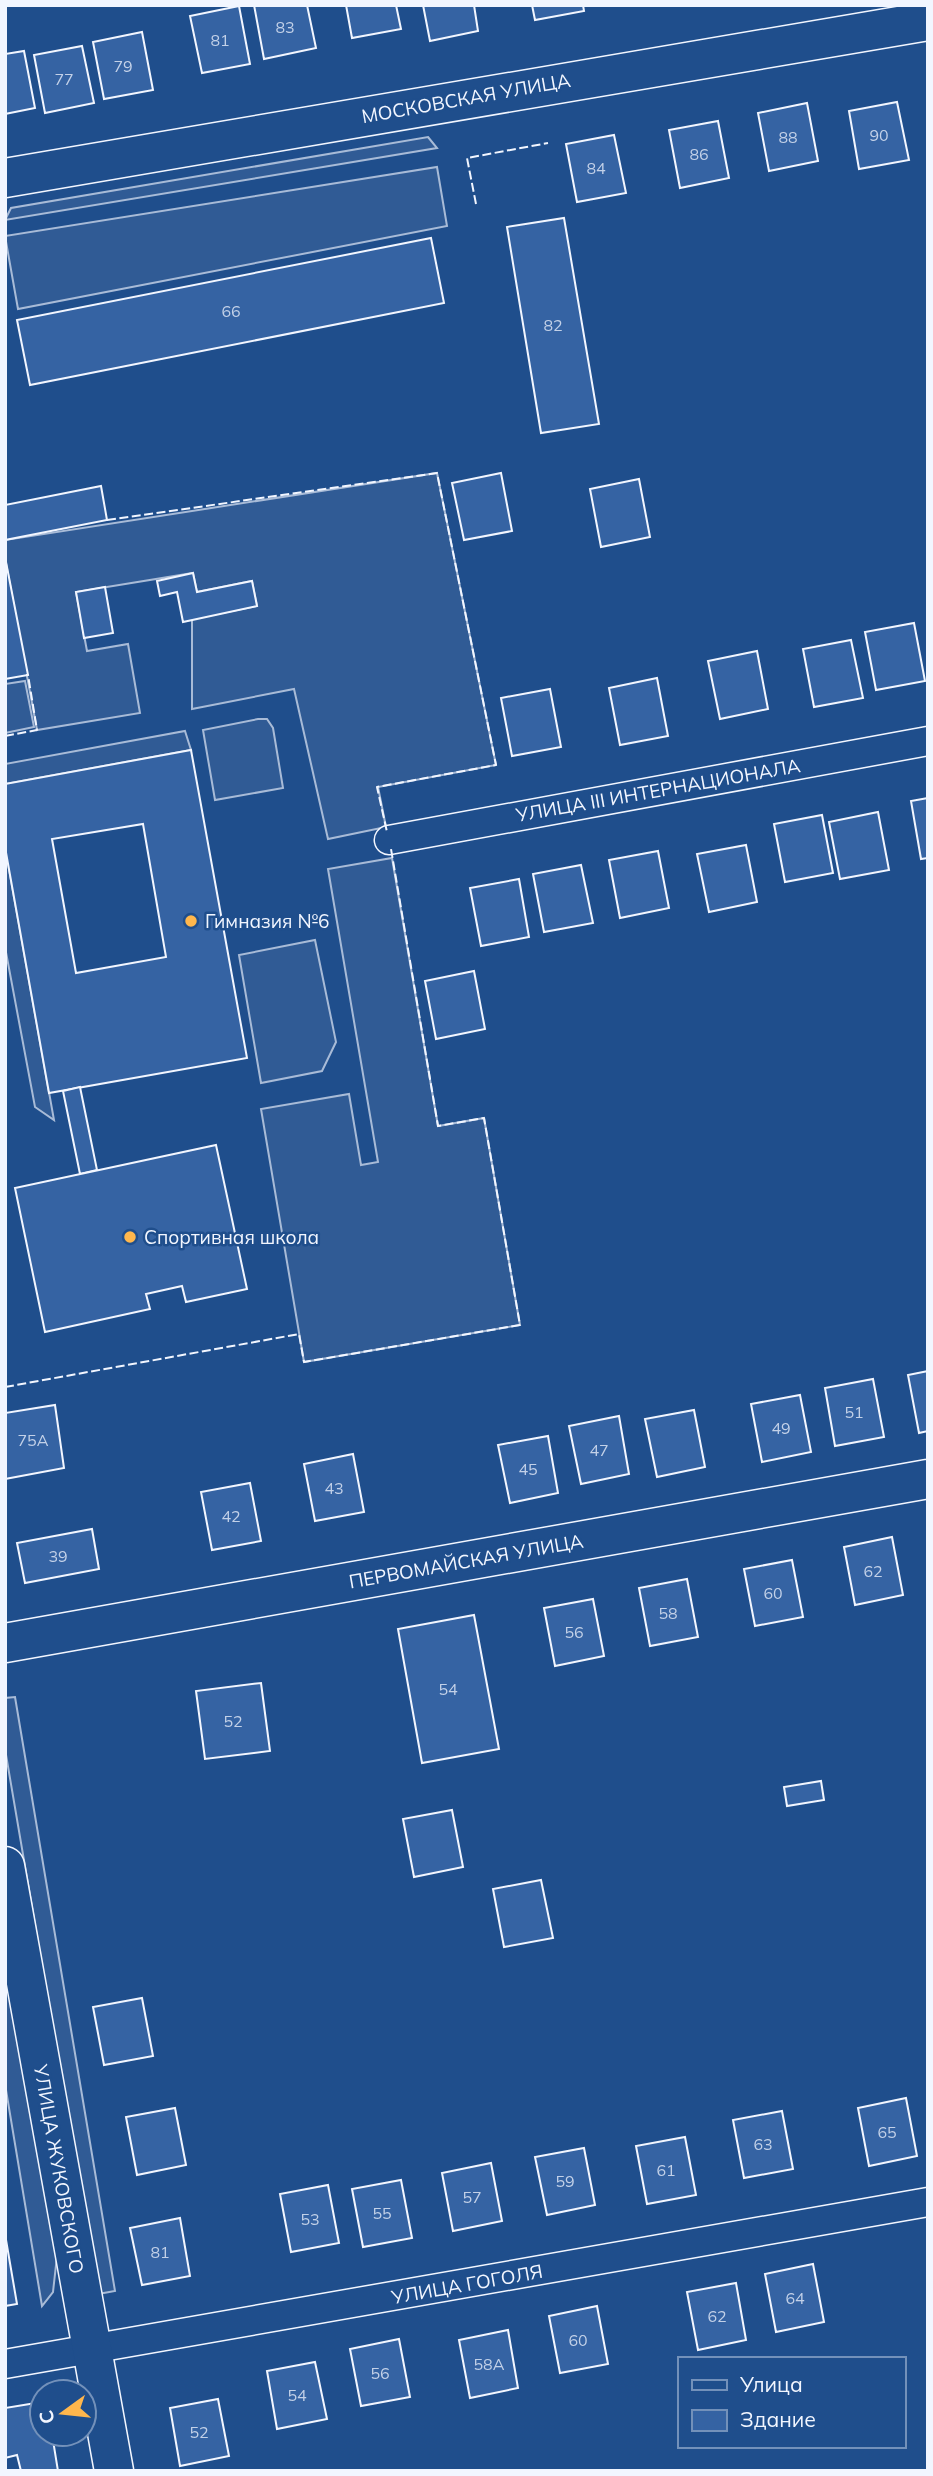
<svg xmlns="http://www.w3.org/2000/svg" width="933" height="2476" font-family="Mulish,sans-serif">
<style>
.built{fill:#305b95;stroke:#a8bbd7;stroke-width:2}
.building{fill:#3563a3;stroke:#f2f6ff;stroke-width:2;fill-rule:evenodd}
.lines{fill:none;stroke-linecap:round;stroke-linejoin:round}
.street-casing{stroke:#f2f6ff;stroke-width:31}
.secondary-casing{stroke:#f2f6ff;stroke-width:41}
.street{stroke:#1f4e8c;stroke-width:28}
.secondary{stroke:#1f4e8c;stroke-width:38}
.fence{stroke:#f2f6ff;stroke-width:2;stroke-dasharray:9 3.5;stroke-linecap:butt}
.poi-dot{fill:#ffb74d;stroke:#1f4e8c;stroke-width:2.5}
.labels{text-anchor:middle;dominant-baseline:central;stroke-width:5;stroke-linejoin:round;paint-order:stroke}
.number-label{font-size:16px;fill:#c3d1e8}
.street-label{font-size:19px;fill:#f2f6ff;stroke:#1f4e8c}
.poi-label{font-size:19px;fill:#f2f6ff;stroke:#1f4e8c;text-anchor:start}
</style>
<rect width="100%" height="100%" fill="#1f4e8c"/>
<g class="built">
<polygon points="428,137 437,148 5,220 11,208"/>
<polygon points="437,167 447,226 18,309 5,236"/>
<polygon points="437,473 496,765 378,787 386,827 328,839 294,689 192,709 192,619 257,606 252,581 197,592 193,573 76,592 87,651 128,644 140,713 37,730 5,558 5,540"/>
<polygon points="25,681 34,727 5,733 5,684"/>
<polygon points="258,719 267,719 273,728 283,788 215,800 203,730"/>
<polygon points="185,731 191,750 5,784 5,764"/>
<polygon points="5,847 54,1120 35,1107 5,947"/>
<polygon points="392,858 438,1126 484,1118 520,1325 304,1362 261,1109 349,1094 361,1165 378,1162 328,869"/>
<polygon points="315,940 336,1042 322,1071 261,1083 239,955"/>
<polygon points="15,1697 115,2291 98,2294 5,1749 5,1698"/>
<polygon points="5,1957 57,2256 53,2292 42,2306 5,2084"/>
</g>
<g class="building">
<polygon points="254,5 307,5 316,48 264,59"/>
<polygon points="346,5 396,5 401,29 352,38"/>
<polygon points="423,5 474,5 478,31 430,41"/>
<polygon points="532,5 583,5 584,11 535,20"/>
<polygon points="239,6 250,64 202,73 190,16"/>
<polygon points="142,32 153,90 104,99 93,42"/>
<polygon points="82,46 94,103 45,113 34,55"/>
<polygon points="24,51 35,108 5,114 5,54"/>
<polygon points="897,102 909,160 859,169 849,111"/>
<polygon points="807,103 818,161 769,171 758,113"/>
<polygon points="718,121 729,178 680,188 669,130"/>
<polygon points="614,135 626,193 577,202 566,144"/>
<polygon points="564,218 599,424 541,433 507,227"/>
<polygon points="431,238 444,303 30,385 17,320"/>
<polygon points="501,473 512,531 464,540 452,483"/>
<polygon points="639,479 650,537 601,547 590,489"/>
<polygon points="101,486 107,520 5,540 5,505"/>
<polygon points="5,557 28,675 5,679"/>
<polygon points="193,573 197,592 252,581 257,606 183,622 177,592 160,596 157,581"/>
<polygon points="105,587 113,633 84,638 76,592"/>
<polygon points="914,623 925,681 876,690 865,632"/>
<polygon points="851,640 863,698 814,707 803,649"/>
<polygon points="757,651 768,709 720,719 708,661"/>
<polygon points="657,678 668,736 620,745 609,688"/>
<polygon points="550,689 561,747 512,756 501,698"/>
<path d="M191,750L247,1058L49,1093L5,847V784ZM143,824L166,957L76,973L52,839Z"/>
<polygon points="928,798 928,858 921,859 911,801"/>
<polygon points="878,812 889,870 840,879 829,822"/>
<polygon points="822,815 833,873 785,882 774,824"/>
<polygon points="746,845 757,902 709,912 697,854"/>
<polygon points="658,851 669,908 620,918 609,860"/>
<polygon points="581,865 593,923 544,932 533,874"/>
<polygon points="519,879 529,937 481,946 470,888"/>
<polygon points="474,971 485,1029 436,1039 425,981"/>
<polygon points="80,1087 97,1170 80,1174 63,1091"/>
<polygon points="216,1145 247,1289 186,1302 182,1286 146,1294 150,1309 45,1332 15,1188"/>
<polygon points="928,1371 928,1431 919,1433 908,1375"/>
<polygon points="873,1379 884,1437 835,1446 825,1388"/>
<polygon points="800,1395 811,1452 762,1462 751,1404"/>
<polygon points="55,1405 64,1468 5,1479 5,1413"/>
<polygon points="694,1410 705,1467 657,1477 645,1419"/>
<polygon points="619,1416 629,1474 581,1484 569,1426"/>
<polygon points="548,1436 558,1493 510,1503 498,1445"/>
<polygon points="353,1454 364,1512 315,1521 304,1464"/>
<polygon points="250,1483 261,1541 212,1550 201,1492"/>
<polygon points="92,1529 99,1569 25,1583 17,1543"/>
<polygon points="892,1537 903,1595 855,1605 844,1547"/>
<polygon points="792,1560 803,1617 755,1626 744,1569"/>
<polygon points="687,1579 698,1637 650,1646 639,1588"/>
<polygon points="593,1599 604,1656 555,1666 544,1608"/>
<polygon points="474,1615 499,1749 422,1763 398,1629"/>
<polygon points="261,1683 270,1751 205,1759 196,1691"/>
<polygon points="821,1781 824,1800 787,1806 784,1787"/>
<polygon points="452,1810 463,1867 414,1877 403,1819"/>
<polygon points="541,1880 553,1938 504,1947 493,1889"/>
<polygon points="142,1998 153,2056 104,2065 93,2007"/>
<polygon points="906,2098 917,2156 869,2166 858,2108"/>
<polygon points="175,2108 186,2165 137,2175 126,2117"/>
<polygon points="782,2111 793,2169 744,2178 733,2120"/>
<polygon points="685,2137 696,2195 647,2204 636,2146"/>
<polygon points="584,2148 595,2205 547,2215 535,2157"/>
<polygon points="491,2163 502,2221 453,2231 442,2173"/>
<polygon points="401,2180 412,2238 363,2247 352,2189"/>
<polygon points="328,2185 339,2243 291,2252 280,2194"/>
<polygon points="180,2218 190,2276 142,2285 130,2228"/>
<polygon points="5,2234 17,2304 5,2306"/>
<polygon points="813,2264 824,2322 776,2332 765,2274"/>
<polygon points="736,2283 746,2340 698,2350 687,2292"/>
<polygon points="597,2306 608,2364 560,2373 549,2316"/>
<polygon points="508,2330 518,2388 470,2398 459,2340"/>
<polygon points="399,2339 410,2397 361,2406 350,2349"/>
<polygon points="315,2362 327,2419 277,2429 267,2371"/>
<polygon points="218,2399 229,2456 180,2466 170,2408"/>
<polygon points="42,2402 42,2434 52,2434 58,2471 21,2471 17,2455 5,2458 5,2408"/>
</g>
<g class="lines">
<g class="street-casing">
<g id="street">
<polyline points="389,840 928,741"/>
<polyline points="5,2364 928,2202"/>
</g>
</g>
<g class="secondary-casing">
<g id="secondary">
<polyline points="5,178 928,21"/>
<polyline points="5,1643 928,1479"/>
<polyline points="5,1866 114,2471"/>
</g>
</g>
<use href="#street" class="street"/>
<use href="#secondary" class="secondary"/>
<g class="fence">
<polyline points="476,204 467,158 548,143"/>
<polyline points="107,520 437,473 496,765 377,787 387,832"/>
<polyline points="5,736 37,730 28,675 26,675"/>
<polyline points="5,1387 299,1334 304,1362 520,1325 484,1118 438,1126 391,849"/>
</g>
</g>
<g class="poi-dot">
<circle cx="191" cy="921" r="7"/>
<circle cx="130" cy="1237" r="7"/>
</g>
<g class="labels">
<g class="number-label">
<text x="285" y="27">83</text>
<text x="220" y="40">81</text>
<text x="123" y="66">79</text>
<text x="64" y="79">77</text>
<text x="879" y="135">90</text>
<text x="788" y="137">88</text>
<text x="699" y="154">86</text>
<text x="596" y="168">84</text>
<text x="231" y="311">66</text>
<text x="553" y="325">82</text>
<text x="854" y="1412">51</text>
<text x="781" y="1428">49</text>
<text x="33" y="1440">75А</text>
<text x="599" y="1450">47</text>
<text x="528" y="1469">45</text>
<text x="334" y="1488">43</text>
<text x="231" y="1516">42</text>
<text x="58" y="1556">39</text>
<text x="873" y="1571">62</text>
<text x="773" y="1593">60</text>
<text x="668" y="1613">58</text>
<text x="574" y="1632">56</text>
<text x="448" y="1689">54</text>
<text x="233" y="1721">52</text>
<text x="887" y="2132">65</text>
<text x="763" y="2144">63</text>
<text x="666" y="2170">61</text>
<text x="565" y="2181">59</text>
<text x="472" y="2197">57</text>
<text x="382" y="2213">55</text>
<text x="310" y="2219">53</text>
<text x="160" y="2252">81</text>
<text x="795" y="2298">64</text>
<text x="717" y="2316">62</text>
<text x="578" y="2340">60</text>
<text x="489" y="2364">58А</text>
<text x="380" y="2373">56</text>
<text x="297" y="2395">54</text>
<text x="199" y="2432">52</text>
</g>
<g class="street-label">
<text transform="translate(466 98) rotate(-10)">МОСКОВСКАЯ УЛИЦА</text>
<text transform="translate(658 790) rotate(-10)">УЛИЦА III ИНТЕРНАЦИОНАЛА</text>
<text transform="translate(466 1561) rotate(-10)">ПЕРВОМАЙСКАЯ УЛИЦА</text>
<text transform="translate(59 2169) rotate(80)">УЛИЦА ЖУКОВСКОГО</text>
<text transform="translate(467 2284) rotate(-10)">УЛИЦА ГОГОЛЯ</text>
</g>
<g class="poi-label">
<text x="205" y="921">Гимназия №6</text>
<text x="144" y="1237">Спортивная школа</text>
</g>
</g>
<rect width="933" height="2476" fill="none" stroke="#f2f6ff" stroke-width="14"/>
<rect x="678" y="2357" width="228" height="91" fill="#1f4e8c" stroke="#7391ba" stroke-width="2"/>
<rect x="692" y="2380" width="35" height="10" fill="#1f4e8c" stroke="#7391ba" stroke-width="2"/>
<text x="740" y="2392" font-size="21" fill="#f2f6ff">Улица</text>
<rect x="692" y="2410" width="35" height="21" fill="#3563a3" stroke="#7391ba" stroke-width="2"/>
<text x="740" y="2427" font-size="21" fill="#f2f6ff">Здание</text>
<g transform="translate(63 2413) rotate(255)"><circle r="33" fill="#1f4e8c" stroke="#7391ba" stroke-width="2"/>
<path d="M0-5L12 26L0 18L-12 26Z" fill="#ffb74d"/>
<text y="-10" font-size="19" font-weight="bold" text-anchor="middle" fill="#f2f6ff">С</text>
</g>
</svg>
